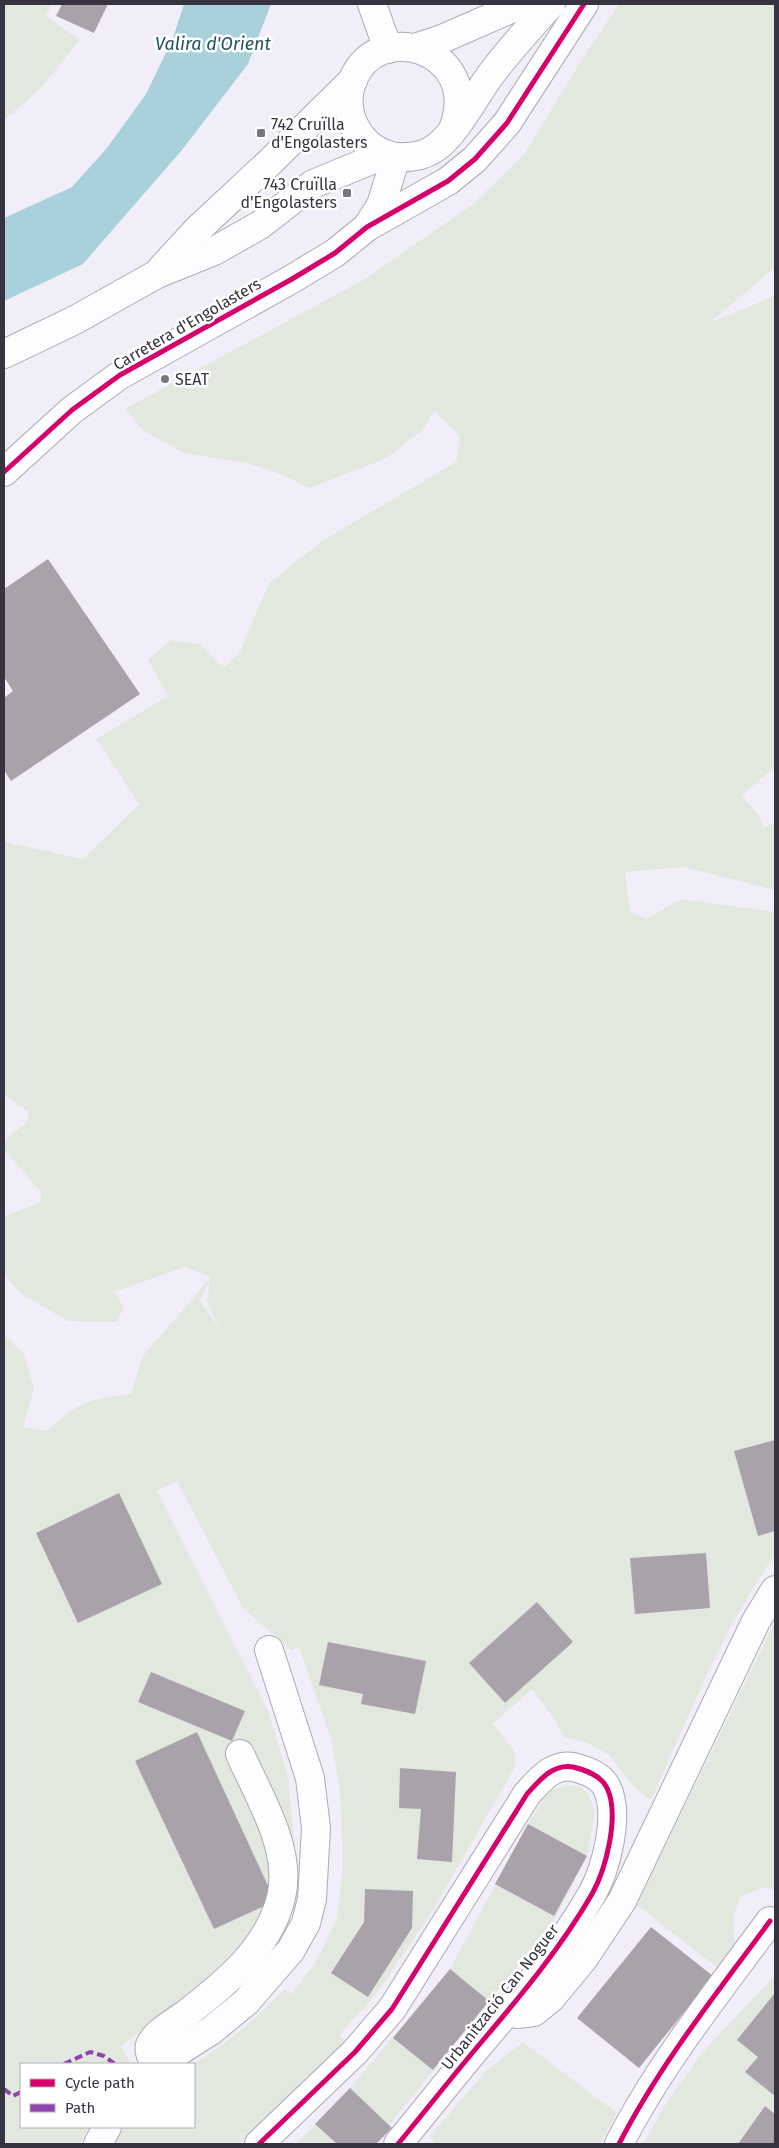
<svg xmlns="http://www.w3.org/2000/svg" width="779" height="2148" font-family="'Fira Sans',sans-serif">
<style>
.green{fill:#e3e8df;fill-rule:evenodd}
.water{fill:#a9d1dc}
.building{fill:#aaa2ab}
.lines{fill:none;stroke-linecap:round;stroke-linejoin:round}
.minor-casing{stroke:#ada9b4;stroke-width:30}
.major-casing{stroke:#ada9b4;stroke-width:30}
.highway-casing{stroke:#ada9b4;stroke-width:30}
.minor{stroke:#fdfcfe;stroke-width:28}
.major{stroke:#fdfcfe;stroke-width:28}
.highway{stroke:#fdfcfe;stroke-width:28}
.quiet{stroke:#8e44ad;stroke-width:4;stroke-dasharray:8 4;stroke-linecap:butt}
.cycleway-casing{stroke:#fff;stroke-width:8}
.cycleway{stroke:#d6006c;stroke-width:5}
.poi-dot{fill:#787481;stroke:#fff;stroke-width:2}
.labels{text-anchor:middle;dominant-baseline:central;stroke-width:5;stroke-linejoin:round;paint-order:stroke}
.poi-label{font-size:16px;fill:#373340;stroke:#fff;text-anchor:start}
.street-label{font-size:16px;fill:#373340;stroke:#fff}
.water-label{font-size:18px;font-style:italic;fill:#21535c;stroke:#fff}
</style>
<rect width="100%" height="100%" fill="#f1eef9"/>
<g class="green">
<polygon points="4,4 52,4 46,16 80,40 39,90 4,120"/>
<path d="M619,4H775V267L711,322L775,296V767L742,795L758,815L764,827L775,823V890L683,867L625,872L630,911L646,919L681,899L775,912V1555C722,1629 689,1717 651,1800L636,1789L609,1755L588,1743L564,1737L555,1720L532,1689L493,1724L515,1752V1767L429,1917L374,1997L339,2035L347,2042L289,2100L238,2144H114L124,2127H194L193,2064C227,2044 257,2017 285,1989L291,1994L315,1964L337,1918L343,1866L340,1790L331,1739L299,1647L291,1650L243,1608L177,1481L157,1491L268,1711L288,1776L296,1859V1887L234,1963L121,2046L131,2064H21V2127H88L80,2144H4V1335L24,1354L34,1389L23,1427L46,1431C79,1402 88,1399 131,1394L142,1357L211,1277L185,1267L114,1292L124,1307L117,1322L68,1321L20,1293L4,1274V1217L40,1202L41,1192L4,1150V1141L27,1122L29,1112L4,1095V842L83,859L139,804L96,739L168,696L148,660L171,640L200,644L223,668L240,652L269,583L322,541L456,462L460,437L434,411L423,430L385,459L309,488L281,474L246,463L184,453L144,431L125,409L365,279L473,204L525,153L584,56ZM210,1279L207,1302L219,1327L200,1301Z"/>
<polygon points="775,1621 775,1889 762,1888 741,1896 733,1916 735,1949 720,1970 637,1905"/>
<polygon points="566,1785 581,1787 589,1795 595,1812 587,1856 553,1923 389,2125 371,2144 296,2144 350,2088 450,1969 528,1824 548,1792"/>
<polygon points="775,1975 775,2144 643,2144 664,2107 701,2054"/>
<polygon points="523,2042 617,2113 600,2144 433,2144 435,2142 429,2137 485,2072"/>
</g>
<polygon class="water" points="184,4 271,4 248,64 182,150 83,264 4,301 4,218 72,187 107,148 146,94 173,38"/>
<g class="building">
<polygon points="62,4 108,4 94,33 56,16"/>
<polygon points="48,559 140,694 11,781 4,770 4,698 13,691 4,677 4,589"/>
<polygon points="775,1440 775,1531 758,1536 734,1451"/>
<polygon points="119,1493 162,1584 78,1623 36,1533"/>
<polygon points="706,1553 710,1608 635,1614 630,1558"/>
<polygon points="537,1602 573,1642 505,1703 469,1663"/>
<polygon points="328,1642 426,1661 415,1714 361,1704 363,1694 319,1685"/>
<polygon points="151,1672 245,1711 232,1741 138,1702"/>
<polygon points="197,1732 275,1901 214,1929 135,1761"/>
<polygon points="400,1768 456,1772 452,1862 417,1859 421,1809 399,1808"/>
<polygon points="528,1824 587,1856 554,1916 495,1884"/>
<polygon points="365,1889 413,1891 412,1928 368,1997 331,1973 364,1922"/>
<polygon points="651,1927 713,1976 639,2068 577,2018"/>
<polygon points="450,1969 489,2001 433,2070 393,2038"/>
<polygon points="775,1993 775,2096 745,2072 758,2057 737,2040"/>
<polygon points="350,2088 392,2128 376,2144 337,2144 315,2124"/>
<polygon points="765,2106 775,2114 775,2144 738,2144"/>
</g>
<g class="lines">
<g class="minor-casing">
<g id="minor">
<polyline points="372,4 388,49"/>
<polyline points="509,2011 517,2014 534,2012 551,1998 584,1958 622,1901 756,1621 775,1590"/>
<path d="M155,2064C152,2058 147,2050 151,2043C158,2031 175,2022 186,2014C226,1983 268,1949 281,1898C293,1850 259,1797 240,1754"/>
<polyline points="159,2064 212,2030 246,2002 291,1950 306,1923 312,1899 316,1828 310,1778 269,1650"/>
<polyline points="98,2144 107,2127"/>
<path d="M259,2144L355,2052L392,2009L527,1794C539,1781 553,1763 573,1767C585,1770 601,1775 607,1788C620,1815 606,1869 592,1894C562,1946 523,1993 484,2039C455,2073 427,2109 398,2144"/>
<path d="M619,2144C660,2064 717,1993 770,1921"/>
</g>
</g>
<g class="major-casing">
<g id="major">
<polyline points="162,268 198,229 271,161 353,80"/>
<polyline points="4,354 75,320 157,274 214,251 260,225 313,184 386,154"/>
</g>
</g>
<g class="highway-casing">
<g id="highway">
<polyline points="415,48 442,39 522,4"/>
<path d="M454,126C482,49 373,15 351,85C346,101 349,118 358,132C368,148 388,159 406,157C417,157 429,153 438,146C458,130 476,94 492,73C510,49 531,26 551,4"/>
<polyline points="367,227 381,205 396,157"/>
<polyline points="4,472 72,410 120,375 292,279 335,253 367,227 448,181 475,159 507,123 584,4"/>
</g>
</g>
<use href="#minor" class="minor"/>
<use href="#major" class="major"/>
<use href="#highway" class="highway"/>
<g class="quiet">
<polyline points="64,2064 90,2052 104,2056 115,2064"/>
<polyline points="4,2089 13,2096 21,2092"/>
</g>
<g class="cycleway-casing">
<g id="cycleway">
<polyline points="4,472 72,410 120,375 292,279 335,253 367,227 448,181 475,159 507,123 584,4"/>
<path d="M259,2144L355,2052L392,2009L527,1794C539,1781 553,1763 573,1767C585,1770 601,1775 607,1788C620,1815 606,1869 592,1894C562,1946 523,1993 484,2039C455,2073 427,2109 398,2144"/>
<path d="M619,2144C660,2064 717,1993 770,1921"/>
</g>
</g>
<use href="#cycleway" class="cycleway"/>
</g>
<g class="poi-dot">
<rect x="256" y="128" width="10" height="10" rx="2.5"/>
<rect x="342" y="188" width="10" height="10" rx="2.5"/>
<circle cx="165" cy="379" r="5"/>
</g>
<g class="labels">
<g class="poi-label">
<text x="271" y="124">742 Cruïlla<tspan x="271" dy="18">d'Engolasters</tspan></text>
<text x="337" y="184" text-anchor="end">743 Cruïlla<tspan x="337" dy="18">d'Engolasters</tspan></text>
<text x="175" y="379">SEAT</text>
</g>
<g class="street-label">
<text transform="translate(187 324) rotate(-30)">Carretera d'Engolasters</text>
<text transform="translate(500 1997) rotate(-52)">Urbanització Can Noguer</text>
</g>
<g class="water-label">
<text x="213" y="44">Valira d'Orient</text>
</g>
</g>
<rect width="779" height="2148" fill="none" stroke="#373340" stroke-width="10"/>
<rect x="20" y="2063" width="175" height="65" fill="#ffffff" stroke="#afadb3"/>
<rect x="30" y="2079" width="25" height="8" fill="#d6006c" stroke="#afadb3"/>
<text x="65" y="2088" font-size="15" fill="#373340">Cycle path</text>
<rect x="30" y="2104" width="25" height="8" fill="#8e44ad" stroke="#afadb3"/>
<text x="65" y="2113" font-size="15" fill="#373340">Path</text>
</svg>
